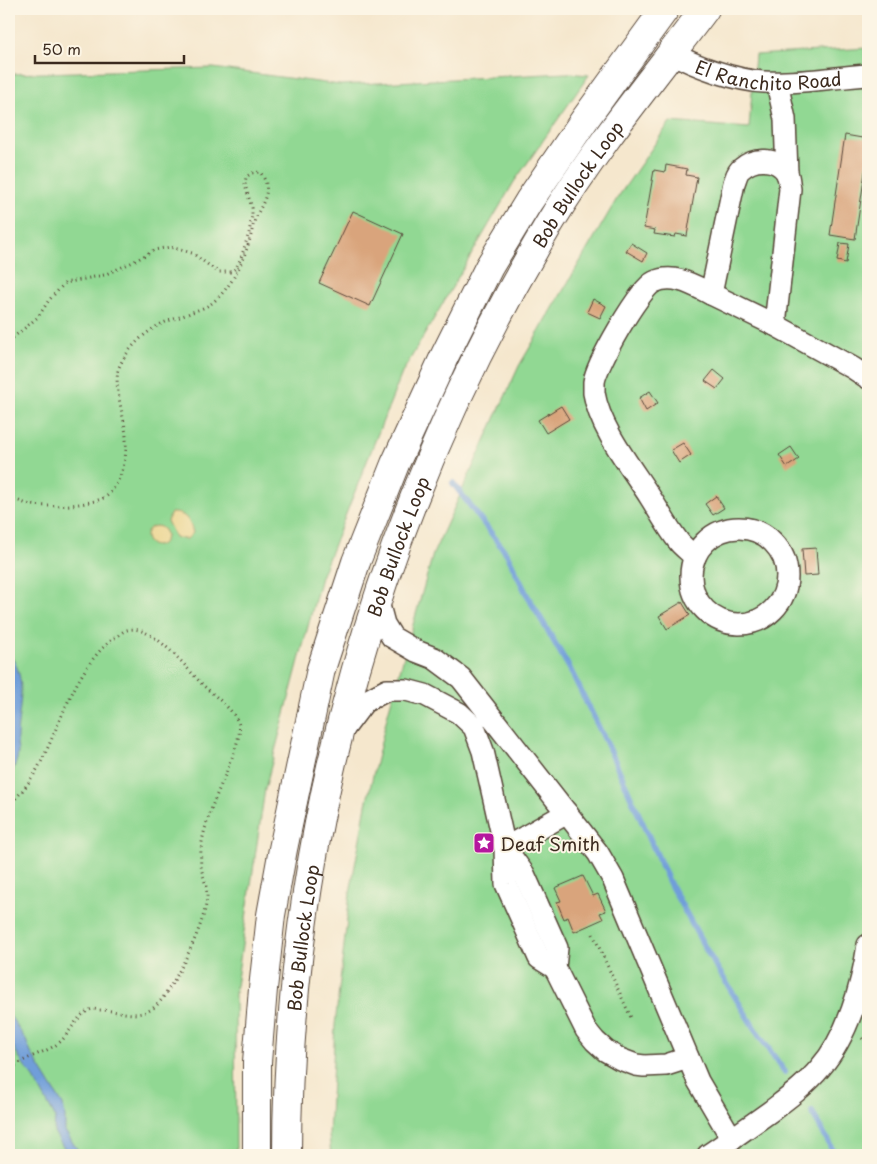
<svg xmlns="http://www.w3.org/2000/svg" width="877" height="1164" font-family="'Playpen Sans',sans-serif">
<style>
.green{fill:#91d893;stroke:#668158}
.sand{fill:#eeda9e;stroke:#94825e}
.water{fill:#709ed9;stroke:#56647c}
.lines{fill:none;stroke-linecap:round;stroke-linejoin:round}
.stream{stroke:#709ed9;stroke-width:6}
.building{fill:#d9a47b}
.minor-casing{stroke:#574638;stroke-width:24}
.highway-casing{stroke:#574638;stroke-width:30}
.path{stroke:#574638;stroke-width:3;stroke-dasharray:1 4;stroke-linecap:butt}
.minor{stroke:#fff;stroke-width:21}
.highway{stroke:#fff;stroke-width:28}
.labels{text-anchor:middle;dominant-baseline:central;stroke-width:4;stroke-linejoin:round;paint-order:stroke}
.street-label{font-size:18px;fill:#3b2a1e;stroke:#fcf5e5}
.poi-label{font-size:18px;fill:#3b2a1e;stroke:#fcf5e5;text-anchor:start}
</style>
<rect width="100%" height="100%" fill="#fcf5e5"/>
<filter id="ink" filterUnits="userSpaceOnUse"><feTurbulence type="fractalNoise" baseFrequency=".02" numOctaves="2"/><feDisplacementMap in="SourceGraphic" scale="10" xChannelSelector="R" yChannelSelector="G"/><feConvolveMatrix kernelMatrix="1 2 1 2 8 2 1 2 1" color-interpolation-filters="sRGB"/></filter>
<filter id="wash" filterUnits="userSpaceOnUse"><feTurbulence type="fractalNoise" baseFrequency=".0096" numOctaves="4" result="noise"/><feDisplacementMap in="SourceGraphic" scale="20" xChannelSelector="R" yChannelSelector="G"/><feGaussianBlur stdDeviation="1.12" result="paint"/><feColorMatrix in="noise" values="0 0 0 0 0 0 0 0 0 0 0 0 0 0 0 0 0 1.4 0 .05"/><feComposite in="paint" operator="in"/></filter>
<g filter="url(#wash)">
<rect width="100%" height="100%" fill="#f5e7cd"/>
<g class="green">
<polygon points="868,48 868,1155 331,1155 329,1135 335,1025 350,893 366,805 388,713 433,554 519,366 618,197 670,122 749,128 755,55"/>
<polygon points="213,68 340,85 566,73 589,75 514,182 402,373 321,577 265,789 235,993 236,1155 9,1155 9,74"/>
</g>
<g class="sand">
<path d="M171,513C185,512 190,520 193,533L187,539H181L175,537L167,521Z"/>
<circle cx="156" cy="536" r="10"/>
</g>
<g class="water">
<path d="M9,654C29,678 18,709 17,737C16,742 18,747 18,752C18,760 13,771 9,778Z"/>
<polygon points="9,1014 26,1040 31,1053 63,1105 65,1116 65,1131 81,1155 68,1155 54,1132 55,1117 34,1078 24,1066 9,1039"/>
</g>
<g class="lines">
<g class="stream">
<polyline points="453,483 507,554 527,595 570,669 608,746 670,884 708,953 758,1034 785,1072"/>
<polyline points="812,1112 829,1143 834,1155"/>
</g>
</g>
<g id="blocks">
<g class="building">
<polygon points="845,135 868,139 868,153 855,239 830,235"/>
<polygon points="666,165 687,169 686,175 697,177 687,236 676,234 675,237 654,234 655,230 644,228 654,170 665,172"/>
<polygon points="353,211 403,234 370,306 319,283"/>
<polygon points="631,243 647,253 643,261 626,251"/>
<polygon points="840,243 849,244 846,263 837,261"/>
<polygon points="593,299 606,306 600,318 587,312"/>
<polygon points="714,370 725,379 717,389 705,381"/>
<polygon points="650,391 658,403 646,411 639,398"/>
<polygon points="561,406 569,419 546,433 538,420"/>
<polygon points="683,443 691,455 679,463 671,450"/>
<polygon points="791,447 799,459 787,467 779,455"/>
<polygon points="716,496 724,508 713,515 705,504"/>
<polygon points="816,548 818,575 804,576 802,549"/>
<polygon points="682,602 690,615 667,629 659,616"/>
<polygon points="583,876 593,896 598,894 606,911 600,913 603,919 574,932 568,917 564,919 557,902 561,901 555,888"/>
</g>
</g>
</g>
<g filter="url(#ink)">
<use href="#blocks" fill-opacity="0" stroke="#574638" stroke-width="1"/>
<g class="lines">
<g class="minor-casing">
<g id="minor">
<path id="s1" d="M672,53C694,66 738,81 764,82C798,84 834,77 868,75"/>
<polyline points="777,83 785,119 787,174"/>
<polyline points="711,294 775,325"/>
<circle cx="739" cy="576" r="48"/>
<path d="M695,557C690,552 683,547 679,542C668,528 659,511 650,497C631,467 600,429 594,393C594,390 594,385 594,382C596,365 639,289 654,282C674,273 693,285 711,294L734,183C736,178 737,172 741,169C754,157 777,157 787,173C789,177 789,184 790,189L775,325L853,368L868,378"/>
<polyline points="377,598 384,624 392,637 416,651 434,658 461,678 598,853 613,879 698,1081 732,1139"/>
<polyline points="343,730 364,702 387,690 406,690 425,695 459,713 474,727 483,751 505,848 506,884 539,958 555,968"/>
<polyline points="505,848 524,874 557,948 555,968 586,1030 595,1041 606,1051 620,1059 636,1065 644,1066 666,1065 688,1058"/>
<polyline points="505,848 567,813"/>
<path d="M708,1155C729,1141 750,1126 771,1111C788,1098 806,1085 820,1068C848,1036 862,986 868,945"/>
</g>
</g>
<g class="highway-casing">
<g id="highway">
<polyline points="257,1155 257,1062 263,989 271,915 283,849 321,669 356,562 395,464 445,355 489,267 529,201 585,119 665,9"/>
<path id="s2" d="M287,1155C287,826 382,503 551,221C595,148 654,77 705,9"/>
</g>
</g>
<g class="path">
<path d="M9,341L38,317L49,300L65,283L104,275L133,262L154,250L170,247L192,253L218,272H231L236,268L241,258L249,233L252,216V208L245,185L246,177L252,173L260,172C273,189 264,200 256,217C253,223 252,232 250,239C243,262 232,287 212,303C207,307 198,310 192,312C182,317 172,319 163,323C146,331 129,347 120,365C111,384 126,418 126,439C127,458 122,481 108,495C96,506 42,508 27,504C21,502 15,499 9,498"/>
<path d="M9,806C20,794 31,781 39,766C61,724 76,664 116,637C119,635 123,631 127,630C144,625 166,646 177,657C186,666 194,676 203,685C213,695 235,710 239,725C243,739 219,788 213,804C206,825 199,843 201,866C202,875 207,885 207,895C207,921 178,977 162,999C144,1023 125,1011 101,1010C98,1010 95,1009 92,1009C77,1014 71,1032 60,1042C45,1054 22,1057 9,1071"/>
<polyline points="593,934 632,1020"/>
<polyline points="862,1038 868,1045"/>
</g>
<use href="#minor" class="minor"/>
<use href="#highway" class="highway"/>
</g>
</g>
<defs>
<g id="sight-square" transform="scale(1.125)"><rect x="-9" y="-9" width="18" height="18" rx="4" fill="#b5179e" stroke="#fcf5e5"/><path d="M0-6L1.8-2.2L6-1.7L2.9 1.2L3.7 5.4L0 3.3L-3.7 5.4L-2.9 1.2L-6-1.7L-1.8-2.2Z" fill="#fff"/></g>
</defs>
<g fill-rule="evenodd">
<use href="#sight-square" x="484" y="843"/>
</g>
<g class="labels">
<g class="street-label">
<text stroke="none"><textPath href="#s1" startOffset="101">El Ranchito Road</textPath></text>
<text stroke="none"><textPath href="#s2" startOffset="1028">Bob Bullock Loop</textPath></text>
<text stroke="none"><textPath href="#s2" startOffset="622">Bob Bullock Loop</textPath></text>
<text stroke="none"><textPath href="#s2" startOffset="218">Bob Bullock Loop</textPath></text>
</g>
<g class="poi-label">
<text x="500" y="843">Deaf Smith</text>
</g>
</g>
<rect width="877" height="1164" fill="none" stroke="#fcf5e5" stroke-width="30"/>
<path d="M35 55v8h149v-8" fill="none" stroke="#3b2a1e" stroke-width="2.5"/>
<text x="42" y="55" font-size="15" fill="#3b2a1e" stroke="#fcf5e5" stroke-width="4" paint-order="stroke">50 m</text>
</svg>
